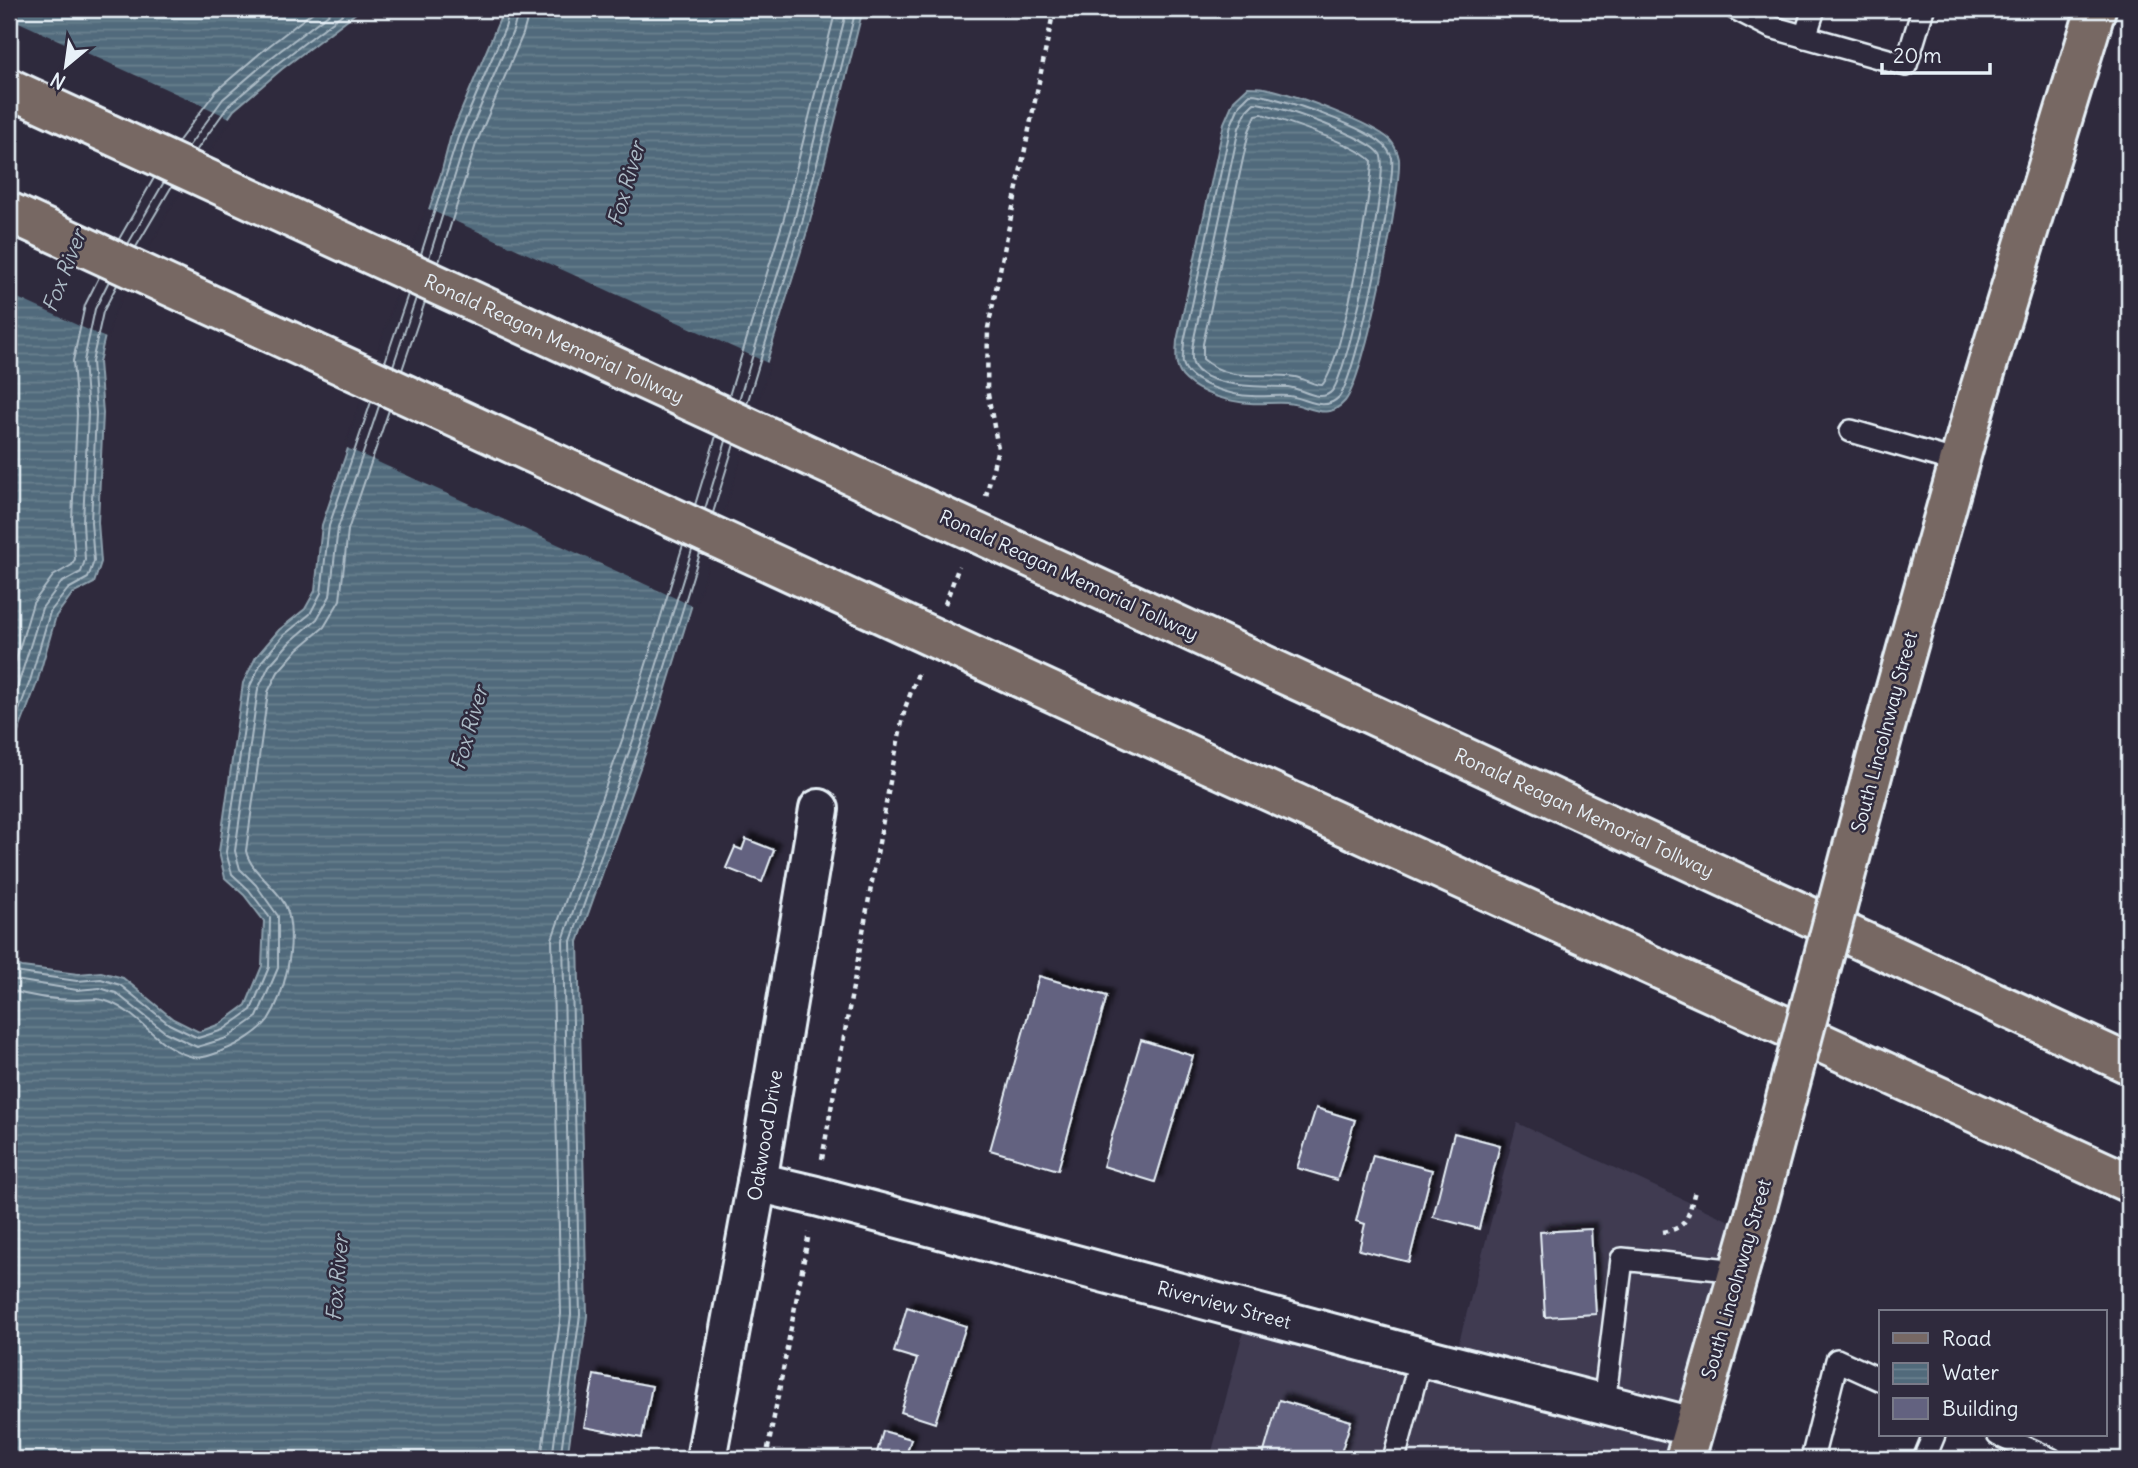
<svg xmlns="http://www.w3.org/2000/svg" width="2138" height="1468" font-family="Delius,sans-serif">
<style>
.built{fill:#3f3b51}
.water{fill:url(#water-rules);stroke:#8da0ad;stroke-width:2}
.pier{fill:#2f2a3d}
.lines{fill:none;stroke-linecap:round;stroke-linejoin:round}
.shore{stroke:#acbbc6;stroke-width:2}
.building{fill:#636280;stroke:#e8f1f8;stroke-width:2;filter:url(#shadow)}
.lane-casing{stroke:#e8f1f8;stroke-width:26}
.street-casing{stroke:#e8f1f8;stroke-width:44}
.primary-casing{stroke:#e8f1f8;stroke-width:44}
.highway-casing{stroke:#e8f1f8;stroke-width:44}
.path{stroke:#e8f1f8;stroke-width:4.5;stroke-dasharray:5 5;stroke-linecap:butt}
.lane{stroke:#2f2a3d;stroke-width:21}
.street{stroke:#2f2a3d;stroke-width:38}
.primary{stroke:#776864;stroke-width:38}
.highway{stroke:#776864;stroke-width:38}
.primary-bridge-casing{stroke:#e8f1f8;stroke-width:44;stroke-linecap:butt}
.highway-bridge-casing{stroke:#e8f1f8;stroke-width:44;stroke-linecap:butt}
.primary-bridge{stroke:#776864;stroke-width:38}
.highway-bridge{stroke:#776864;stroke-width:38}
.labels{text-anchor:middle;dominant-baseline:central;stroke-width:5;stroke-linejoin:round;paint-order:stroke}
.street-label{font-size:19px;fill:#e8f1f8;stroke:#2f2a3d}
.water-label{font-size:21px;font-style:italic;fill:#acbbc6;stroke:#2f2a3d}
</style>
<defs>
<pattern id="water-rules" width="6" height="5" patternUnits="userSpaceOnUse" patternTransform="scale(1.75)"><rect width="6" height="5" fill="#516a7b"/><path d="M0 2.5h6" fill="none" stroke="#6a808e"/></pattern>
<filter id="shadow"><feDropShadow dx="6" dy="-6" stdDeviation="2" flood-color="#0009"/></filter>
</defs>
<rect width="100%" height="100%" fill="#2f2a3d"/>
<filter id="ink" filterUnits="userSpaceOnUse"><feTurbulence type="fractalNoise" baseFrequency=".0143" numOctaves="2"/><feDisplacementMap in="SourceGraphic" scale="14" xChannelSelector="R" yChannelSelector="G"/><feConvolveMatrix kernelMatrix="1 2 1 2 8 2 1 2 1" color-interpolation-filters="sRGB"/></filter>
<g filter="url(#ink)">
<g class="built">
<polygon points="1517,1123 1747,1229 1691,1420 1454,1361"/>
<polygon points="1247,1317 1686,1430 1678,1459 1210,1459"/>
</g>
<g class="water">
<polygon points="17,9 361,9 282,69 234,110 170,201 110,314 99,362 103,413 98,522 101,562 94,583 72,594 56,616 37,683 9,756 9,46"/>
<polygon points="504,9 863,9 809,225 652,734 578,942 587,1316 567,1459 9,1459 9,962 22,967 78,974 101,972 123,978 173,1019 199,1032 220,1024 246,1005 262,966 264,921 244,895 225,878 219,852 243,683 256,657 279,630 305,609 315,591 322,525 441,174 451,135"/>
<path d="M1248,87C1255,87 1262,87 1269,89C1293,94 1374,124 1390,140C1394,144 1398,153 1399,159C1401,194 1365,377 1345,401C1326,423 1308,404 1287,403C1275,402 1262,404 1250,403C1229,402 1201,394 1186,380C1174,370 1176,355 1177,341L1224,123L1234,100Z"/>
</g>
<g class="pier">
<polygon points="12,19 232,119 173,203 113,315 108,339 9,294 9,31"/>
<polygon points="426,208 770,364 695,607 345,447"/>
</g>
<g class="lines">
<g class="shore">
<path d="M1250,94C1274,94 1376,130 1387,149C1388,150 1392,157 1392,158C1396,185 1356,378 1339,397C1324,413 1307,398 1289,396C1277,395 1264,397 1252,396C1234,396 1188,384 1183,363C1182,357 1184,348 1184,342L1231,125L1240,104Z"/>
<path d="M1254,103C1274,103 1370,138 1380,154C1391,170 1348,374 1332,391C1321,404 1301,388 1288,387C1266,387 1204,388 1193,364C1191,358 1192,349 1193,343L1239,128L1247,110Z"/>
<path d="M1262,114C1287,122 1356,144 1372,161C1371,196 1342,365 1322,385C1313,385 1305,379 1295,377C1263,371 1231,384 1203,359V344L1249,131L1256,115Z"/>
<polyline points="178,142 216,91 265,49 317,9"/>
<polyline points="188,147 223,99 272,57 335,9"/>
<polyline points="196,151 229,105 277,64 349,9"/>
<polyline points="119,239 154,178"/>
<polyline points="128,244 164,182"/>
<polyline points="136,247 172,186"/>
<polyline points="421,254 458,137 505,28 510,9"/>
<polyline points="429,258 466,140 513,31 519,9"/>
<polyline points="439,262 476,144 523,34 530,9"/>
<polyline points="385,362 408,294"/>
<polyline points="393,366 416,298"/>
<polyline points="402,370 425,302"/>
<polyline points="729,396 784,218 836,9"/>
<polyline points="739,400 794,221 847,9"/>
<polyline points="747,404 802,223 856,9"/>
<polyline points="695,505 716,436"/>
<polyline points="705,509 726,441"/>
<polyline points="713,513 734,444"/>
<polyline points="9,683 33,603 53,576 72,565 75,559 72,520 77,414 73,361 85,305 99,277"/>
<polyline points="9,714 42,608 61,583 81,572 85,560 83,522 88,413 84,361 95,309 109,281"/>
<polyline points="9,737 30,681 50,612 68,589 88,578 94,561 91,522 96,413 92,362 103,312 117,285"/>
<polyline points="9,970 21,973 77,981 101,979 120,985 169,1024 198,1038 223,1030 251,1010 269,967 270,918 249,890 232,874 226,852 250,686 262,661 284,635 310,614 321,593 329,526 371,402"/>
<polyline points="9,979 77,990 100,988 116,993 165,1032 197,1047 227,1038 257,1017 278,968 278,916 256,885 240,869 235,851 258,689 269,666 290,642 317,619 330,596 338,528 379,406"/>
<path d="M9,990C29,996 56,1000 77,1000C89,1000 98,997 109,1002C141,1014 158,1049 193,1057C204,1059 214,1054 224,1050C238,1045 259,1032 268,1020C285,994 295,947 289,917C285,890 252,877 246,851L268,692L278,672L298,649L324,627L340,600L348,530L389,410"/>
<polyline points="541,1459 561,1314 552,939 627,726 683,545"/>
<polyline points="552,1459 571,1315 563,940 637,729 692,550"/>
<polyline points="560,1459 580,1315 571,941 645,732 700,553"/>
</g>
</g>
<g class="building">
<polygon points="746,839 774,850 762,882 726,868 735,847 742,850"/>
<polygon points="1039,976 1107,996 1058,1170 990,1150"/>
<polygon points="1141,1040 1193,1056 1155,1182 1103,1166"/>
<polygon points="1316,1108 1355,1120 1337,1180 1297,1168"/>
<polygon points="1454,1133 1500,1145 1479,1229 1433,1217"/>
<polygon points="1373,1155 1432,1170 1409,1262 1359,1250 1365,1224 1356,1221"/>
<polygon points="1591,1229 1596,1314 1545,1317 1540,1232"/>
<polygon points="907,1307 966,1326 935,1423 901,1412 917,1359 894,1352"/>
<polygon points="594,1375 652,1386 642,1438 584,1427"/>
<polygon points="1279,1400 1351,1421 1339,1459 1262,1459"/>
<polygon points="883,1431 911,1439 905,1459 889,1459 876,1456"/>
</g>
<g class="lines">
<g class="lane-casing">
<g id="lane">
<polyline points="1736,9 1771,27 1906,65 1923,9"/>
<polyline points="1805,37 1814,9"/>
<polyline points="1851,431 1958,462"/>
<polyline points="1604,1404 1622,1259 1739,1271"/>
<polyline points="1998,1435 2051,1459"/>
<polyline points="1394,1459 1421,1357"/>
<polyline points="1812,1459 1837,1360 1881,1380"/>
<polyline points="1924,1459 1934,1435"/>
</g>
</g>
<g class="street-casing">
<g id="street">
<path id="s1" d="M757,1182L816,1196L1421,1357L1693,1427"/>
<path id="s2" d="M706,1459L757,1182L819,809"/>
</g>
</g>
<g class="primary-casing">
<g id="primary">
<polyline points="1880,745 1976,402 2096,9"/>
<polyline points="1685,1459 1755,1215"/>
</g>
</g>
<g class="highway-casing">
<g id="highway">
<path id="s3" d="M1143,609L2129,1064"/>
<polyline points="1093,711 2129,1183"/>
</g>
</g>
<g class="path">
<polyline points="986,496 998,448 987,389 988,328 1054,9"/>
<polyline points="945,604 959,566"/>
<polyline points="822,1159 893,765 905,708 919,671"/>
<path d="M1663,1232C1689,1228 1688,1215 1695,1191"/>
<polyline points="766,1459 809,1233"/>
</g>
<use href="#lane" class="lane"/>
<use href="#street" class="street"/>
<use href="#primary" class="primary"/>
<use href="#highway" class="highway"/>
<g class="primary-bridge-casing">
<polyline id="primary-bridge" points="1755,1215 1880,745"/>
</g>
<g class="highway-bridge-casing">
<g id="highway-bridge">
<path id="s4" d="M9,88L1143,609"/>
<polyline points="9,212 1093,711"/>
</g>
</g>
<use href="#primary-bridge" class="primary-bridge"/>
<use href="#highway-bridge" class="highway-bridge"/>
</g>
</g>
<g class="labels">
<g class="street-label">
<text stroke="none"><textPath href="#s4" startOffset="600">Ronald Reagan Memorial Tollway</textPath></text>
<text transform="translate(1069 575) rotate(25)">Ronald Reagan Memorial Tollway</text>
<text transform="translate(1884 732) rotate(-75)">South Lincolnway Street</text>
<text stroke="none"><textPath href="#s3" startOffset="486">Ronald Reagan Memorial Tollway</textPath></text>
<text stroke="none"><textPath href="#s2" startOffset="329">Oakwood Drive</textPath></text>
<text transform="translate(1736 1279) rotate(-74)">South Lincolnway Street</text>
<text stroke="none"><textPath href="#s1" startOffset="483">Riverview Street</textPath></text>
</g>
<g class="water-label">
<text transform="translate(626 184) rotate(-74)">Fox River</text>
<text transform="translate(64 271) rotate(-69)">Fox River</text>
<text transform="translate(469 728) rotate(-74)">Fox River</text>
<text transform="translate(337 1278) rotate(-85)">Fox River</text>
</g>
</g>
<rect width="2138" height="1468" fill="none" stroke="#2f2a3d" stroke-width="35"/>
<rect x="18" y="18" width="2103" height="1433" fill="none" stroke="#e8f1f8" stroke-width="2.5" filter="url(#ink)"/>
<rect x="1879" y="1310" width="228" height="126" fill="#2f2a3d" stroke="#797a88" stroke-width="2"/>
<rect x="1893" y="1333" width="35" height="10" fill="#776864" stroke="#797a88" stroke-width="2"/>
<text x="1942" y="1346" font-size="21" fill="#e8f1f8">Road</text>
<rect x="1893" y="1363" width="35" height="21" fill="url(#water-rules)" stroke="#797a88" stroke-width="2"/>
<text x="1942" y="1380" font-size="21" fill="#e8f1f8">Water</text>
<rect x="1893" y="1398" width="35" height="21" fill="#636280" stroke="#797a88" stroke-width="2"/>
<text x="1942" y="1416" font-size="21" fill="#e8f1f8">Building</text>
<g transform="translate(66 66) rotate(209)" stroke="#2f2a3d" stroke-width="5" paint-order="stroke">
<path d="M0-5L12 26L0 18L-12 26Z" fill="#e8f1f8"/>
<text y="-10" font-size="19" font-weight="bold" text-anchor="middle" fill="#e8f1f8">N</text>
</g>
<path d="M1882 63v10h108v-10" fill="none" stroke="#e8f1f8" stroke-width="3.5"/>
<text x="1893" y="63" font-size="21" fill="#e8f1f8" stroke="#2f2a3d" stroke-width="5" paint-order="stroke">20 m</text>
</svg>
